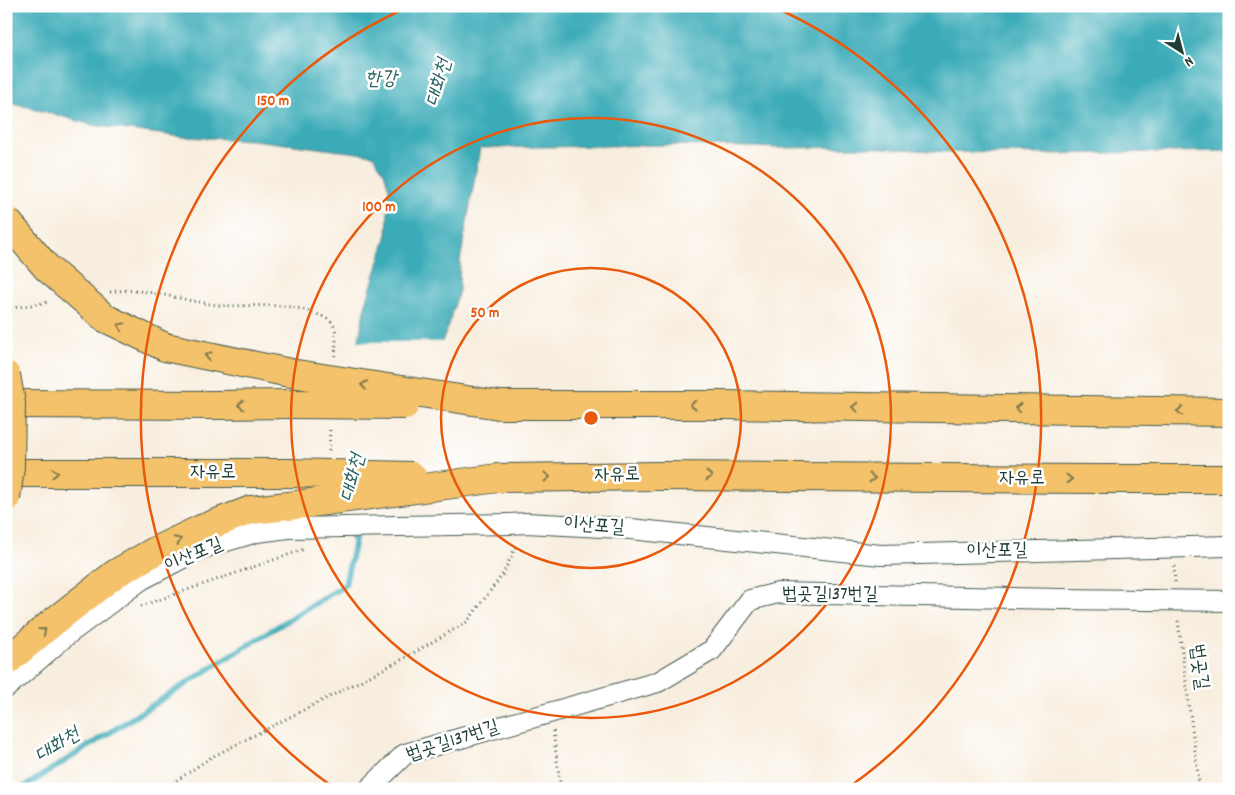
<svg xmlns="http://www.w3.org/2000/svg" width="1235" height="795" font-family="Dekko,'Poor Story',sans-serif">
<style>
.water{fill:#3babb8;stroke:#2d7476}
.pier{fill:#f8eedf}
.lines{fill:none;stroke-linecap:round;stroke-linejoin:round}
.stream{stroke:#3babb8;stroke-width:6}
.street-casing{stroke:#40584e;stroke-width:22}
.highway-casing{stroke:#40584e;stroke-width:30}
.path{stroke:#40584e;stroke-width:3;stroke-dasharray:1 4;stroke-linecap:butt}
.street{stroke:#fff;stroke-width:20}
.highway{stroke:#f4c26a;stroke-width:28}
.street-bridge-casing{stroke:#40584e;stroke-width:22;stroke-linecap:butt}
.highway-bridge-casing{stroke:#40584e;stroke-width:30;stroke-linecap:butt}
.street-bridge{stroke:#fff;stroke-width:20}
.highway-bridge{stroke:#f4c26a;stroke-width:28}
.oneway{stroke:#7f794c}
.ring{fill:none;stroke:#e8590c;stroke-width:2.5}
.labels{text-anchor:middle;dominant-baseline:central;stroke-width:5;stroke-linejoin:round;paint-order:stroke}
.street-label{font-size:19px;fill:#1f3d34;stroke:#fff}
.water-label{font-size:20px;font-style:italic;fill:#296462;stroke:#fff}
.centre{fill:#e8590c;stroke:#fff;stroke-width:2.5}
.ring-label{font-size:15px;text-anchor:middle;font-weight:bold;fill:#e8590c;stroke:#fff;stroke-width:5;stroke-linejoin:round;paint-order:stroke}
</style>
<rect width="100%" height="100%" fill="#fff"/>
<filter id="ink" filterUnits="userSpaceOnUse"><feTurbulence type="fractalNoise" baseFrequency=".02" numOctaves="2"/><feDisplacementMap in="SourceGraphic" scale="10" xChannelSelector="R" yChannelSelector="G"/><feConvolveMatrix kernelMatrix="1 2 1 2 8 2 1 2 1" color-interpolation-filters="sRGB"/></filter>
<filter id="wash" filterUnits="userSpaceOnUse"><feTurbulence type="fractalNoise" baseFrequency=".0096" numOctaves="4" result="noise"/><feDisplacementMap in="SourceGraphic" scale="20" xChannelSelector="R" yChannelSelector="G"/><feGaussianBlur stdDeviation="1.12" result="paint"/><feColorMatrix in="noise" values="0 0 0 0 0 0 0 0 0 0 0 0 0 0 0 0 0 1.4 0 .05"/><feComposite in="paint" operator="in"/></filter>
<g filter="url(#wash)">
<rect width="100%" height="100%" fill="#f8eedf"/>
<polygon class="water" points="6,6 1229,6 1229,151 1046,154 948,152 864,147 781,148 671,145 480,148 460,262 459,291 447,330 354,546 348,535 358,345 364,310 387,234 389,189 384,173 373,155 253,140 182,137 92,125 6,101"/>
<polygon class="pier" points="356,342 445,342 361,536 345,535"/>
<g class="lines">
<polyline class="stream" points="21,789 225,659 345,585 355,540"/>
</g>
</g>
<g filter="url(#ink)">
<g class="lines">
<g class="street-casing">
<g id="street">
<polyline points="510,524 526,523 621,528 881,555 1229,546"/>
<polyline points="6,688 67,635 141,580 200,549 257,532 288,528"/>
<polyline points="369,789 405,754 658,682 712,650 750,600 778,593 1061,599 1229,601"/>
</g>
</g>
<g class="highway-casing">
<g id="highway">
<polyline points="165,347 290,373"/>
<polyline points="6,404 217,405 289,404"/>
<polyline points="499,405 722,405 1229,412"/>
<polyline points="6,473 288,473"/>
<polyline points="498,478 659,476 1097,479 1229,479"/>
<polyline points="6,662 52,623 115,574 157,550 201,529 251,510 288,506"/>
</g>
</g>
<g class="path">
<path d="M110,292C146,286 181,301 217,305C251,308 287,300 319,315C322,316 327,318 329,320C340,329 335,344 335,356"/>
<polyline points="6,309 50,302"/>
<polyline points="329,451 330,427"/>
<polyline points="1174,566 1175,582"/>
<polyline points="141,606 305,549"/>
<polyline points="1178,621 1200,789"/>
<polyline points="553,731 561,789"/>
<polyline points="164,789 210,758 401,660 467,622 503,574 517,544"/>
</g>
<use href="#street" class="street"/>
<use href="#highway" class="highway"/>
<g class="street-bridge-casing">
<polyline id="street-bridge" points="288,528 510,524"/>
</g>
<g class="highway-bridge-casing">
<g id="highway-bridge">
<polyline points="6,220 47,268 105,318 165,347"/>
<polyline points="290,373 499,405"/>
<polyline points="6,375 11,403 10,467 6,498"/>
<polyline points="289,404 405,405"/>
<polyline points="288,473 412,476"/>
<polyline points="288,506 498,478"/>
</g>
</g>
<use href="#street-bridge" class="street-bridge"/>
<use href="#highway-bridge" class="highway-bridge"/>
</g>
<defs><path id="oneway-chevron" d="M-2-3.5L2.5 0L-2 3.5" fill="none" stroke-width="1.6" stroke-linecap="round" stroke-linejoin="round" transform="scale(1.25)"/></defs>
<g class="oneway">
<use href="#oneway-chevron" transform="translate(121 326) rotate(-154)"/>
<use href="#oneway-chevron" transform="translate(208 356) rotate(-168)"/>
<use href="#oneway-chevron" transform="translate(364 385) rotate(-171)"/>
<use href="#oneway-chevron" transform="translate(241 405) rotate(179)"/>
<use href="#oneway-chevron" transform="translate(693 405) rotate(180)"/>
<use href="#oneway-chevron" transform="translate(855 407) rotate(-179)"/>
<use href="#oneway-chevron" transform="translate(1018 408) rotate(-179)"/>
<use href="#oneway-chevron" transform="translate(1180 411) rotate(-179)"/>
<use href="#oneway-chevron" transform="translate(55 473)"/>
<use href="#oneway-chevron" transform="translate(709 476)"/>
<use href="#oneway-chevron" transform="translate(547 477) rotate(-1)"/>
<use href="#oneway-chevron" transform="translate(872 478)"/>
<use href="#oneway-chevron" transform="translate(1069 479)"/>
<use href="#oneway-chevron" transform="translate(178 540) rotate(-26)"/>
<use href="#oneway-chevron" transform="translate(43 631) rotate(-40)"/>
</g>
</g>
<g class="ring">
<circle cx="591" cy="418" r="150"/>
<circle cx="591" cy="418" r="300"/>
<path d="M333 787A450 450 0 0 1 408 7M774 7A450 450 0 0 1 849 787"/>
</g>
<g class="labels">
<g class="street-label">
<text x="213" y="473">자유로</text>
<text transform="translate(617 476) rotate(-1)">자유로</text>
<text x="1022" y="479">자유로</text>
<text transform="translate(594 527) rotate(4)">이산포길</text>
<text transform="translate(997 552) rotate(-1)">이산포길</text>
<text transform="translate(194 556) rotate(-23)">이산포길</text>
<text x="830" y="595">법곳길137번길</text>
<text transform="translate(1198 667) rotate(83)">법곳길</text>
<text transform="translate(453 742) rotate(-18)">법곳길137번길</text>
</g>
<g class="water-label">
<text x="381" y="80">한강</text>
<text transform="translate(440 83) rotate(-75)">대화천</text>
<text transform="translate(354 478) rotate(-76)">대화천</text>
<text transform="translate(58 746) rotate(-32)">대화천</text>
</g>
</g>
<circle cx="591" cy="418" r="8" class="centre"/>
<g class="ring-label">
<text x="273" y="105">150 m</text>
<text x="379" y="211">100 m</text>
<text x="485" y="317">50 m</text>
</g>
<rect width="1235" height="795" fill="none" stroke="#fff" stroke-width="25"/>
<g transform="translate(1182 52) rotate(144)" stroke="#ffffff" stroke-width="4" paint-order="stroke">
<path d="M0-4L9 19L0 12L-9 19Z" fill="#1f3d34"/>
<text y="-8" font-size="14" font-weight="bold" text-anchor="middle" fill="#1f3d34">N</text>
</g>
</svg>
